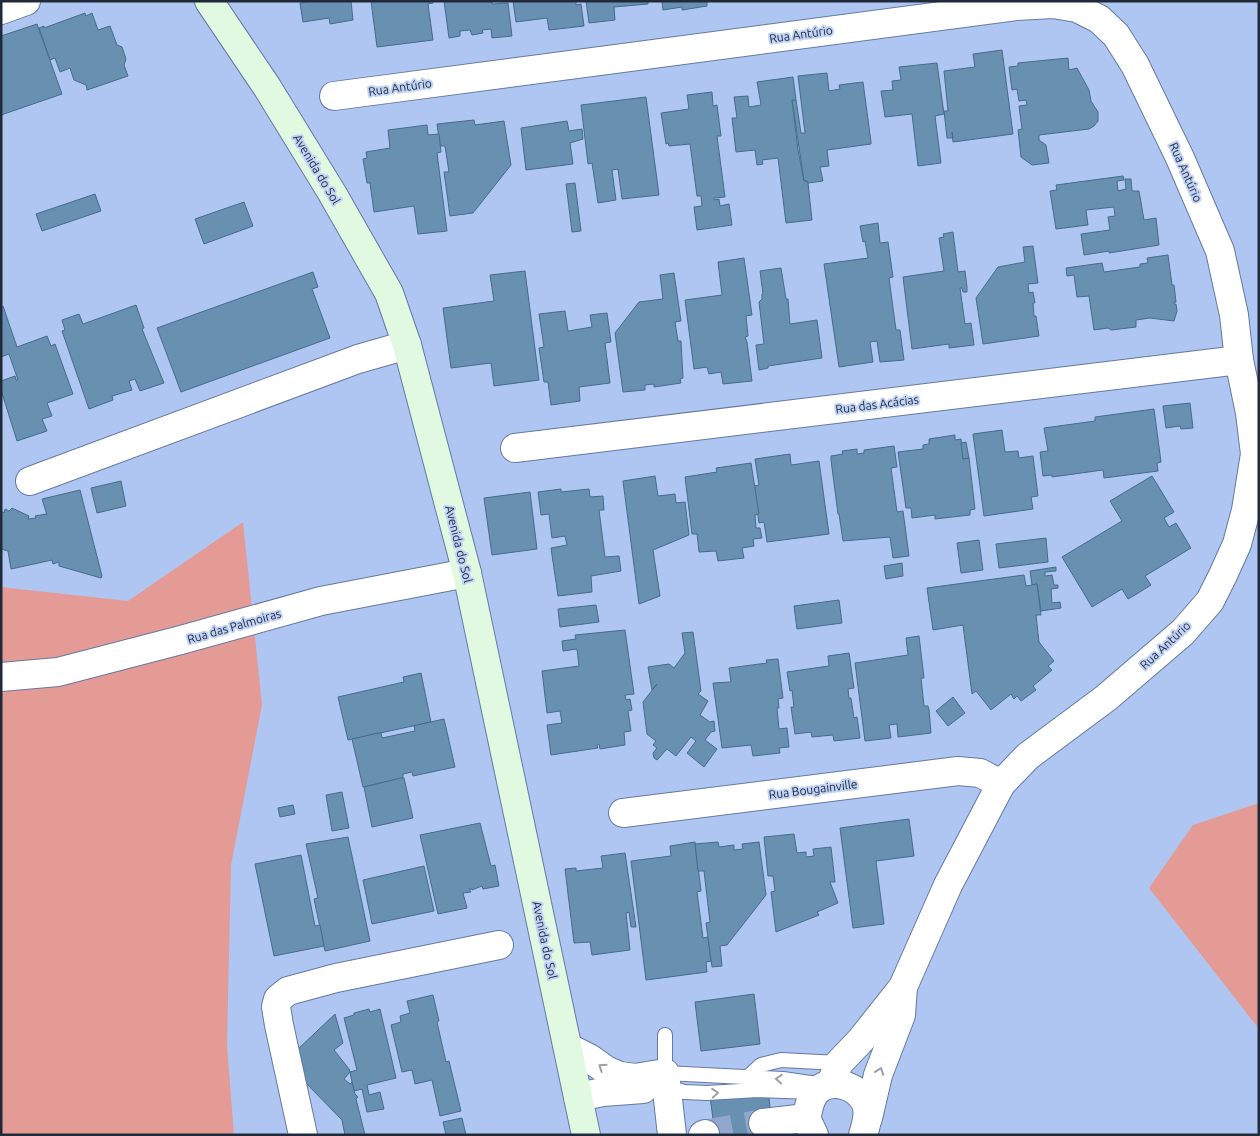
<svg xmlns="http://www.w3.org/2000/svg" width="1260" height="1136" font-family="Ubuntu,sans-serif">
<style>
.green{fill:#e49b95}
.building{fill:#6790b1;stroke:#456c8c}
.lines{fill:none;stroke-linecap:round;stroke-linejoin:round}
.street-tunnel{stroke:#93a7cd;stroke-width:28;stroke-dasharray:28 14;stroke-linecap:butt}
.lane-casing{stroke:#6579a2;stroke-width:16}
.street-casing{stroke:#6579a2;stroke-width:30}
.secondary-casing{stroke:#6579a2;stroke-width:30}
.lane{stroke:#fff;stroke-width:14}
.street{stroke:#fff;stroke-width:28}
.secondary{stroke:#e0f9e0;stroke-width:28}
.oneway{stroke:#9b9fa7}
.labels{text-anchor:middle;dominant-baseline:central;stroke-width:4;stroke-linejoin:round;paint-order:stroke}
.street-label{font-size:12px;fill:#212a3b;stroke:#c0d3f6}
</style>
<rect width="100%" height="100%" fill="#afc6f2"/>
<g class="green">
<polygon points="243,522 262,705 231,865 227,1045 234,1135 1,1135 1,587 128,601"/>
<polygon points="1259,803 1259,1029 1149,888 1193,825"/>
</g>
<g class="building">
<polygon points="310,1 351,1 353,20 330,24 329,18 303,22 300,3"/>
<polygon points="371,1 433,1 433,3 428,4 433,40 377,47"/>
<polygon points="444,1 492,1 492,4 508,3 512,36 492,38 491,29 482,30 483,33 472,35 470,30 460,31 460,36 449,38"/>
<polygon points="513,1 576,1 576,5 581,4 584,26 549,30 547,18 516,22"/>
<polygon points="586,1 648,1 648,4 614,7 615,20 589,23"/>
<polygon points="662,1 707,1 707,6 682,10 682,7 663,10"/>
<polygon points="85,13 86,16 92,13 98,30 110,26 117,45 122,47 126,59 124,65 128,76 87,90 86,85 74,80 70,68 60,72 55,58 50,60 39,28 44,26 44,28"/>
<polygon points="37,24 62,94 1,115 1,36"/>
<polygon points="1002,50 1013,134 953,142 952,132 953,138 947,138 944,111 948,111 944,71 975,67 973,54"/>
<polygon points="1068,58 1069,70 1077,68 1089,90 1091,101 1098,112 1098,121 1094,126 1089,129 1039,135 1039,140 1046,145 1049,163 1032,165 1021,157 1018,130 1022,129 1019,106 1027,105 1026,100 1019,101 1017,89 1012,90 1009,67 1018,66 1018,63"/>
<polygon points="937,63 944,114 935,116 941,163 918,166 912,114 885,117 881,91 893,90 892,81 901,80 899,67"/>
<polygon points="827,73 829,91 840,89 839,85 863,82 871,142 871,144 827,150 829,166 820,167 823,181 808,183 807,181 804,181 792,100 796,100 801,133 805,133 798,76"/>
<polygon points="793,77 796,100 792,100 798,150 804,181 807,181 808,183 812,220 786,223 778,158 762,160 763,164 757,165 755,150 736,152 732,118 737,118 734,97 748,96 749,107 761,105 757,82"/>
<polygon points="712,92 713,106 717,105 721,136 717,136 725,197 714,198 714,200 719,199 720,206 729,204 732,225 697,230 694,207 702,206 701,196 697,196 690,144 669,146 668,143 666,144 661,113 689,109 687,95"/>
<polygon points="646,97 659,195 622,199 618,169 612,170 616,200 598,203 592,163 588,164 581,105"/>
<polygon points="474,120 475,125 504,121 511,165 473,213 450,216 444,172 449,172 445,146 440,146 437,124"/>
<polygon points="567,121 569,131 582,129 583,139 570,143 573,164 526,170 521,128"/>
<polygon points="427,125 428,135 439,134 441,152 437,153 447,231 418,234 414,206 374,212 370,183 367,183 363,159 367,158 366,152 390,148 388,130"/>
<polygon points="1123,176 1124,180 1117,181 1118,191 1126,189 1125,179 1131,179 1132,191 1139,191 1144,220 1156,218 1159,245 1109,253 1109,251 1084,255 1081,234 1110,230 1108,217 1115,216 1114,207 1086,210 1088,225 1056,229 1050,191 1057,190 1056,185"/>
<polygon points="575,183 581,231 572,232 566,184"/>
<polygon points="95,194 101,211 42,231 36,214"/>
<polygon points="244,202 253,226 204,244 195,219"/>
<polygon points="878,223 880,243 888,242 893,277 889,278 896,330 900,330 904,360 880,362 877,341 870,342 873,362 839,367 824,264 868,258 865,241 863,242 860,226"/>
<polygon points="953,232 958,272 965,271 967,287 967,292 963,292 962,288 960,288 965,324 971,323 974,345 949,348 949,344 912,349 903,277 944,271 939,238 944,237 943,234"/>
<polygon points="1033,246 1038,283 1028,284 1029,293 1033,292 1035,303 1033,303 1034,316 1036,316 1039,336 983,344 976,298 998,267 1025,262 1023,247"/>
<polygon points="1168,255 1172,285 1174,285 1176,302 1174,302 1174,304 1176,304 1177,311 1174,321 1150,318 1136,320 1136,327 1111,330 1108,328 1094,330 1089,296 1077,297 1074,275 1067,276 1066,268 1102,263 1104,272 1140,267 1140,264 1148,263 1147,258"/>
<polygon points="744,258 752,315 746,316 748,336 745,337 747,342 752,381 723,384 721,372 709,374 707,367 694,369 685,300 722,295 718,262"/>
<polygon points="781,268 786,299 788,299 790,324 817,320 822,358 768,366 768,368 759,370 756,345 764,344 759,302 762,299 762,294 763,294 760,271"/>
<polygon points="525,271 539,380 494,386 491,363 451,368 443,308 494,301 490,275"/>
<polygon points="313,272 318,287 312,289 330,338 181,392 157,328"/>
<polygon points="674,273 681,321 675,322 678,341 681,341 683,378 680,379 681,383 654,387 654,384 645,385 645,390 623,392 615,333 639,302 663,299 660,275"/>
<polygon points="136,305 144,328 142,329 164,383 140,391 135,379 129,381 132,390 112,396 113,400 89,409 62,331 65,330 62,320 79,314 83,324"/>
<polygon points="3,306 17,347 47,336 51,346 55,344 73,394 47,403 52,416 42,419 47,431 17,441 1,390 1,381 15,376 16,380 18,380 9,354 1,357 1,307"/>
<polygon points="565,311 568,331 592,327 590,315 607,313 611,342 605,343 610,383 579,387 580,401 551,405 548,382 544,382 539,348 544,347 539,314"/>
<polygon points="1190,403 1193,428 1181,429 1180,426 1166,428 1163,406"/>
<polygon points="1154,409 1161,462 1157,463 1158,471 1104,478 1103,470 1052,477 1052,475 1043,476 1040,452 1048,451 1044,428 1095,421 1095,417"/>
<polygon points="1002,430 1005,452 1018,451 1019,458 1033,456 1038,496 1031,497 1033,509 984,516 973,434"/>
<polygon points="955,435 955,440 961,439 963,459 969,458 975,509 970,510 970,515 935,519 935,515 912,518 911,508 906,508 898,452 923,449 923,445 929,444 929,439"/>
<polygon points="966,442 969,458 963,459 961,443"/>
<polygon points="894,446 897,467 891,468 897,512 903,511 909,556 893,558 890,537 843,541 839,514 838,514 831,460 831,456 843,454 842,451 857,449 857,454 864,453 864,450"/>
<polygon points="790,454 791,465 819,461 829,534 767,542 764,522 759,523 754,486 759,485 755,459"/>
<polygon points="751,463 759,514 755,515 756,528 760,528 762,538 753,539 754,546 742,548 744,558 718,561 716,551 699,552 697,534 692,534 685,477 717,472 716,468"/>
<polygon points="655,476 658,496 675,494 676,503 685,502 689,535 653,550 660,596 639,604 623,481"/>
<polygon points="1152,476 1174,512 1164,518 1169,527 1176,523 1191,548 1145,576 1151,585 1135,595 1128,599 1122,589 1092,607 1062,557 1122,521 1110,501"/>
<polygon points="121,481 126,506 97,513 91,488"/>
<polygon points="561,489 561,492 589,489 590,497 603,496 604,510 599,510 605,557 619,556 621,571 591,576 592,592 558,596 551,548 567,545 565,536 552,538 549,514 541,515 538,492"/>
<polygon points="80,490 102,576 101,578 59,566 59,562 53,564 52,560 11,569 8,551 1,549 1,511 4,513 5,509 9,511 12,508 29,516 28,519 36,518 35,516 46,514 47,515 42,499"/>
<polygon points="530,492 537,549 492,555 484,498"/>
<polygon points="1046,538 1048,562 999,568 996,544"/>
<polygon points="979,540 983,570 961,573 957,543"/>
<polygon points="902,563 903,576 886,579 884,566"/>
<polygon points="1056,567 1056,571 1045,572 1045,576 1052,575 1054,585 1058,585 1058,588 1051,589 1052,603 1060,602 1061,608 1041,611 1037,584 1032,585 1030,571"/>
<polygon points="1024,575 1026,586 1037,584 1041,615 1036,615 1039,642 1054,661 1048,666 1052,670 1033,686 1036,690 1021,701 1017,696 1014,699 1011,694 991,710 976,691 972,694 963,625 933,630 927,588"/>
<polygon points="839,600 842,623 797,629 794,606"/>
<polygon points="596,605 599,622 560,627 558,609"/>
<polygon points="625,630 634,694 625,695 626,700 630,699 632,710 628,711 631,731 624,732 625,745 600,749 599,744 597,745 598,748 551,755 547,725 562,723 560,711 547,713 542,671 579,666 577,649 563,651 562,641 576,639 575,635"/>
<polygon points="693,632 701,691 698,694 708,701 700,715 710,722 714,721 715,731 711,732 705,740 717,749 704,767 687,753 696,741 691,737 676,756 667,749 657,760 654,758 653,753 657,748 653,745 656,741 647,734 643,702 657,684 652,690 648,667 669,664 674,668 685,653 682,633"/>
<polygon points="919,636 924,678 921,678 924,706 928,706 929,710 931,733 898,737 897,724 889,725 891,738 865,741 855,663 908,655 906,638"/>
<polygon points="849,653 854,688 848,689 849,698 851,698 854,718 857,717 860,738 834,741 833,735 812,737 811,732 795,734 791,707 794,707 792,690 790,691 787,672 829,666 828,656"/>
<polygon points="778,659 783,698 778,699 779,708 777,708 779,729 787,728 789,747 779,748 780,753 753,756 751,745 722,748 713,683 731,682 729,668 767,663 766,660"/>
<polygon points="421,673 431,722 348,740 338,697 404,682 403,677"/>
<polygon points="953,697 965,713 948,726 936,711"/>
<polygon points="444,719 455,767 413,776 412,772 403,774 403,778 363,787 352,739 378,733 381,733 382,738 415,731 414,726 417,725"/>
<polygon points="401,778 404,778 413,818 372,827 364,787"/>
<polygon points="342,792 349,828 332,831 326,795"/>
<polygon points="293,805 295,814 280,817 278,808"/>
<polygon points="909,819 914,856 876,861 884,924 853,928 840,828"/>
<polygon points="480,823 491,866 495,865 499,886 483,889 482,886 472,890 472,889 469,889 471,892 463,893 467,908 438,914 420,835"/>
<polygon points="794,834 797,853 806,852 806,857 814,856 813,849 831,847 835,882 830,882 838,903 817,912 819,915 776,932 771,892 775,891 773,876 768,876 764,837"/>
<polygon points="348,837 370,941 325,951 314,899 318,898 306,844"/>
<polygon points="695,842 701,891 697,892 703,938 708,937 711,961 706,962 707,972 646,980 631,861 671,856 670,846"/>
<polygon points="718,842 719,847 734,845 734,850 743,849 742,844 759,842 766,895 727,945 720,946 722,966 712,967 706,923 710,922 704,871 698,871 695,844"/>
<polygon points="625,853 636,927 631,927 629,912 626,913 630,950 592,955 590,942 574,943 565,869 576,868 576,871 603,868 601,856"/>
<polygon points="301,855 315,926 320,925 324,946 274,956 255,864"/>
<polygon points="424,866 434,911 372,924 363,880"/>
<polygon points="754,994 760,1044 701,1051 695,1002"/>
<polygon points="433,995 439,1021 437,1022 446,1062 449,1061 461,1111 440,1116 432,1080 415,1084 412,1070 402,1072 391,1025 401,1022 400,1016 410,1013 407,1001"/>
<polygon points="369,1009 370,1012 380,1009 396,1078 367,1085 369,1095 380,1092 384,1109 367,1112 362,1089 354,1091 352,1082 350,1072 357,1070 344,1018 354,1015 354,1013"/>
<polygon points="335,1014 343,1043 334,1050 349,1069 350,1072 344,1079 350,1084 352,1082 355,1094 358,1097 356,1099 365,1135 345,1135 342,1120 304,1081 296,1051"/>
<polygon points="768,1089 773,1135 715,1135 710,1096"/>
<polygon points="462,1118 466,1135 446,1135 443,1122"/>
</g>
<g class="lines">
<polyline class="street-tunnel" points="705,1134 763,1123"/>
<g class="lane-casing">
<g id="lane">
<polyline points="665,1035 665,1073 783,1079 824,1085"/>
<polyline points="748,1077 761,1065 781,1060 839,1063"/>
<polyline points="667,1087 684,1092 707,1093 758,1090 816,1092"/>
</g>
</g>
<g class="street-casing">
<g id="street">
<polyline points="1,10 26,1"/>
<polyline points="334,96 1017,6 1053,4 1077,8 1099,19 1116,35 1135,65 1180,158 1220,251 1234,315 1239,360 1250,413 1255,454 1246,510 1237,544 1223,575 1210,601 1183,632 1106,698 1028,756 1001,784 948,885 903,987 861,1040 839,1063 833,1078 834,1084"/>
<polyline points="515,448 1239,360"/>
<polyline points="30,481 358,359 407,345"/>
<polyline points="1,677 58,672 181,640 321,601 467,573"/>
<polyline points="623,813 958,771 980,773 1001,784"/>
<polyline points="569,1048 589,1058 606,1070 620,1076 635,1078 665,1073 672,1135"/>
<polyline points="578,1097 603,1092 643,1089"/>
<polyline points="868,1118 878,1075 901,1015 903,987"/>
<polyline points="763,1123 806,1118"/>
<polyline points="303,1135 279,1025 276,1007 278,999 288,991 336,978 499,945"/>
<polyline points="703,1135 705,1134"/>
<path d="M814,1135L806,1118C808,1112 809,1104 812,1098C823,1075 858,1083 866,1104C870,1114 866,1125 863,1135"/>
</g>
</g>
<g class="secondary-casing">
<polyline id="secondary" points="209,1 267,87 332,193 389,293 407,345 467,573 586,1135"/>
</g>
<use href="#lane" class="lane"/>
<use href="#street" class="street"/>
<use href="#secondary" class="secondary"/>
</g>
<defs><path id="oneway-chevron" d="M-2-3.5L2.5 0L-2 3.5" fill="none" stroke-width="1.6" stroke-linecap="round" stroke-linejoin="round" transform="scale(1.25)"/></defs>
<g class="oneway">
<use href="#oneway-chevron" transform="translate(602 1067) rotate(-146)"/>
<use href="#oneway-chevron" transform="translate(880 1071) rotate(-70)"/>
<use href="#oneway-chevron" transform="translate(779 1079) rotate(-176)"/>
<use href="#oneway-chevron" transform="translate(715 1093) rotate(-4)"/>
</g>
<g class="labels">
<g class="street-label">
<text transform="translate(801 34) rotate(-8)">Rua Antúrio</text>
<text transform="translate(400 87) rotate(-8)">Rua Antúrio</text>
<text transform="translate(317 169) rotate(59)">Avenida do Sol</text>
<text transform="translate(1186 172) rotate(66)">Rua Antúrio</text>
<text transform="translate(877 404) rotate(-7)">Rua das Acácias</text>
<text transform="translate(459 544) rotate(76)">Avenida do Sol</text>
<text transform="translate(234 626) rotate(-16)">Rua das Palmoiras</text>
<text transform="translate(1165 645) rotate(-43)">Rua Antúrio</text>
<text transform="translate(813 789) rotate(-7)">Rua Bougainville</text>
<text transform="translate(545 940) rotate(78)">Avenida do Sol</text>
</g>
</g>
<rect width="1260" height="1136" fill="none" stroke="#212a3b" stroke-width="5"/>
</svg>
